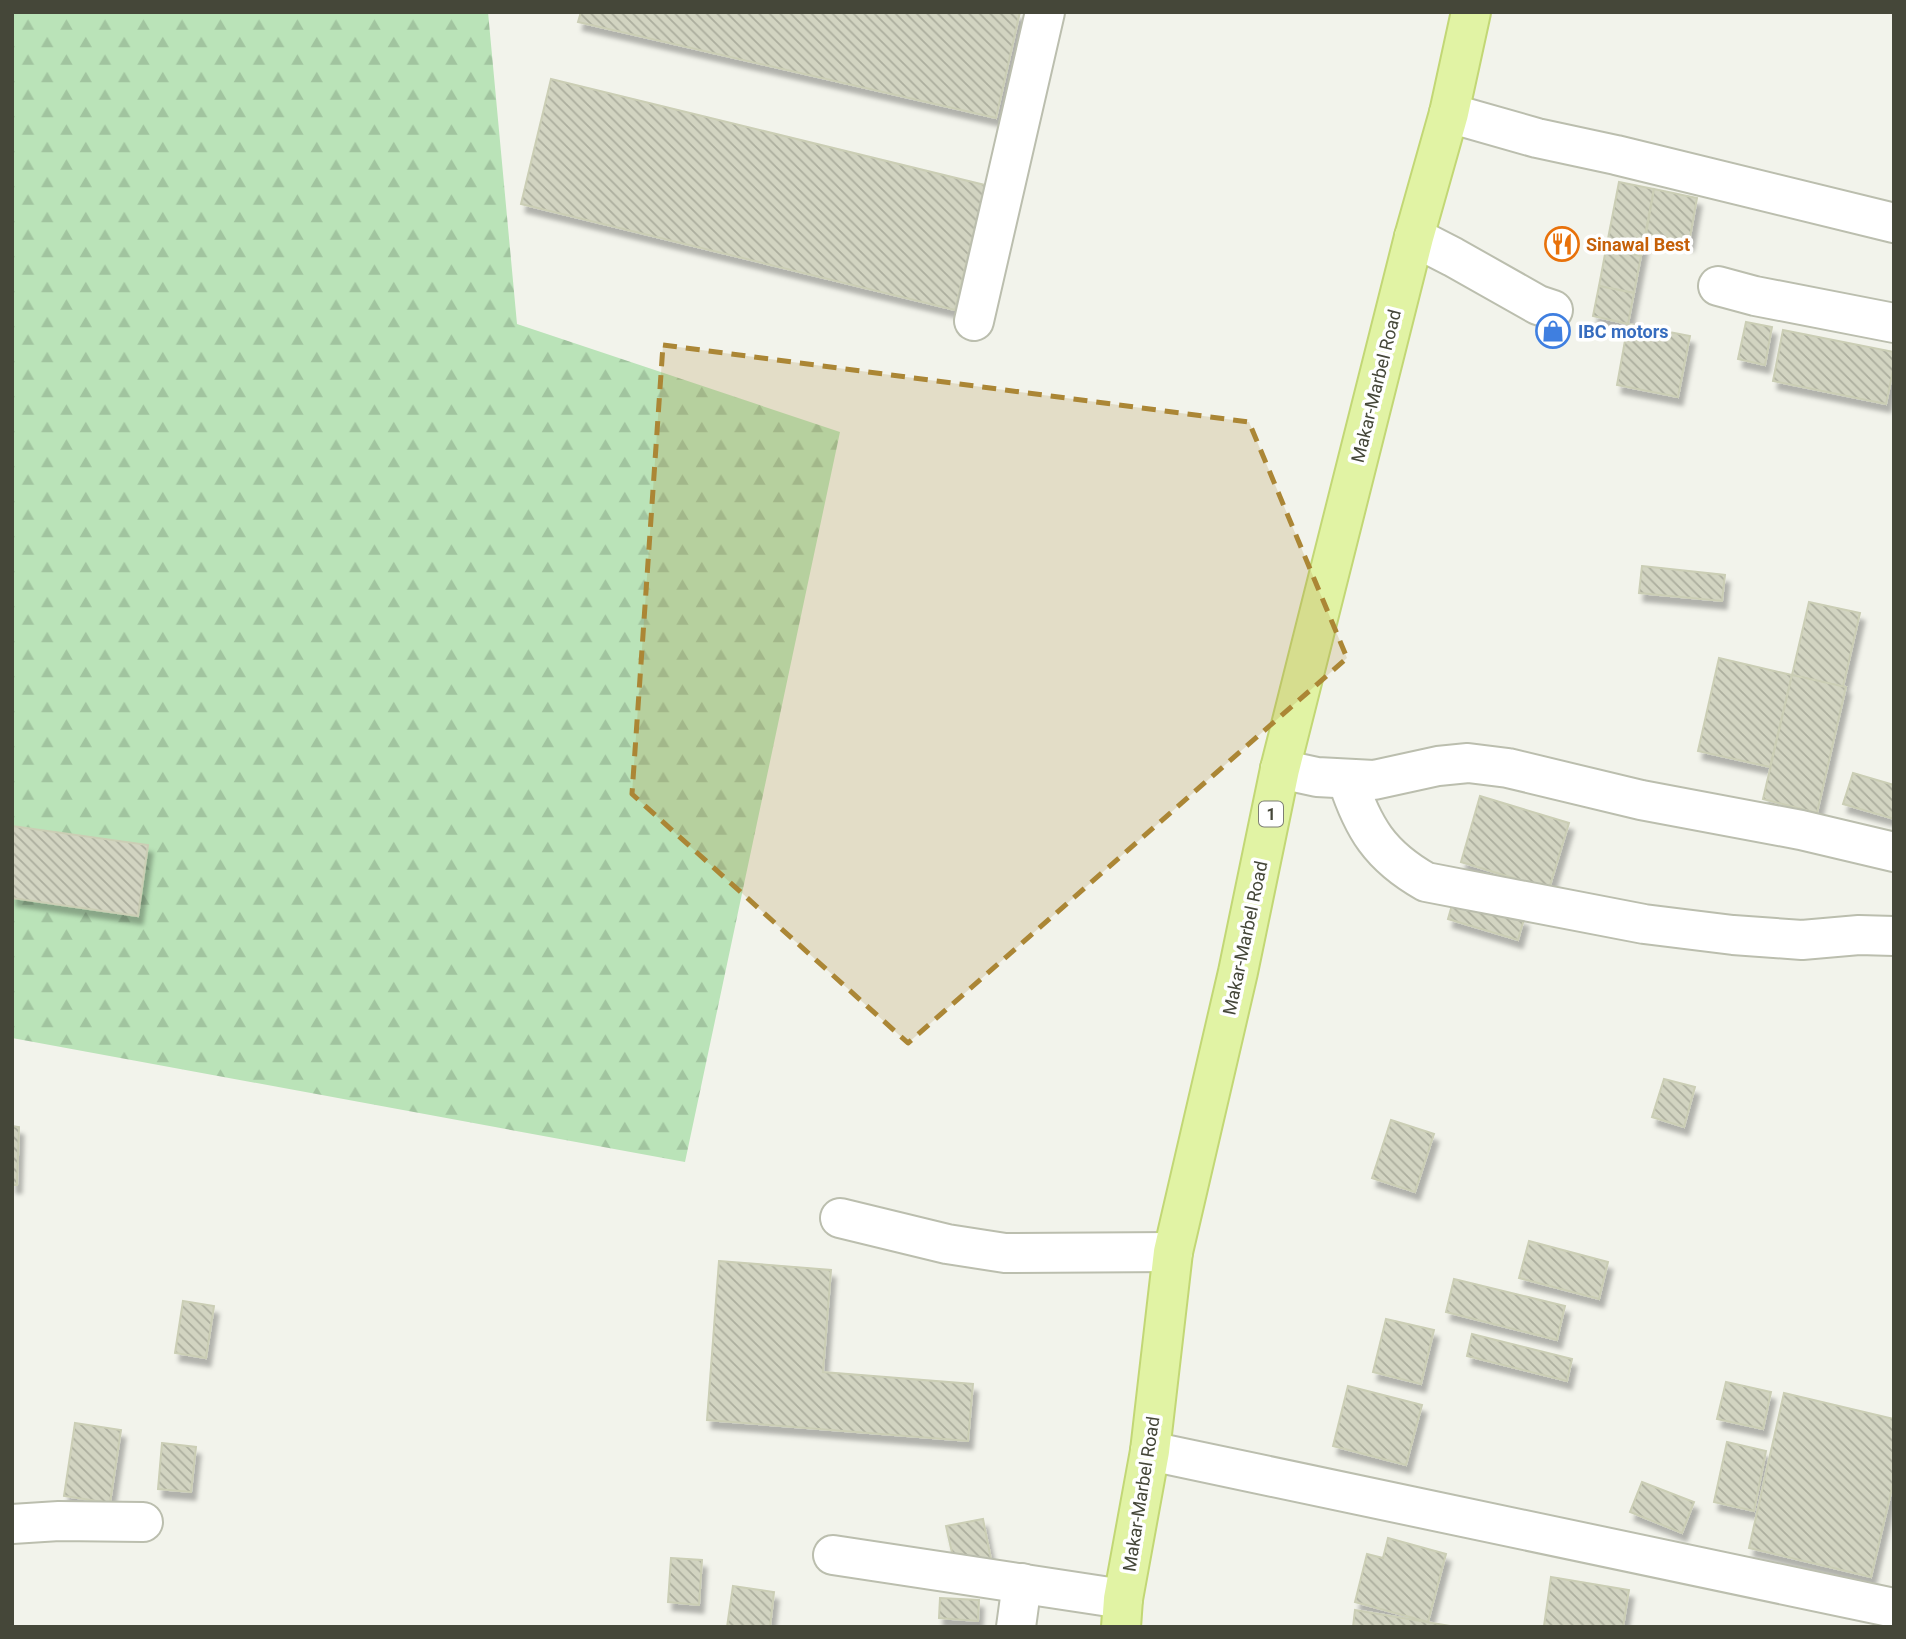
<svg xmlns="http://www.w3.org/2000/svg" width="1906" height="1639" font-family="Roboto,sans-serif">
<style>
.forest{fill:url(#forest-firs)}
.building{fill:url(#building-back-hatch);stroke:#cbceb5;stroke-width:2;filter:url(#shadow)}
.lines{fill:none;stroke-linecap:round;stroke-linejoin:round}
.minor-casing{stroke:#bbbeae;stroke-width:42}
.major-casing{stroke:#c2d775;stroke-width:42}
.minor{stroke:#fff;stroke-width:38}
.major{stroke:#e1f3a4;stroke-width:38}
.marked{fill:#ab8635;fill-opacity:0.2;stroke:#ab8635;stroke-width:5;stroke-dasharray:14 9;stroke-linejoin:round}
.labels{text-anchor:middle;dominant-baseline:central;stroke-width:7;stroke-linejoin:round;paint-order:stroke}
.shield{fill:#fff;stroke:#7d7e74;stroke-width:2}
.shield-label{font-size:16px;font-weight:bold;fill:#454739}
.food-label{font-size:18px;font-weight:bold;fill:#c56008;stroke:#fff;text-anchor:start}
.shop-label{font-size:18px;font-weight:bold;fill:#366cbe;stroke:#fff;text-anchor:start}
.street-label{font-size:18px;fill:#454739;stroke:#fff}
</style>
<defs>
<pattern id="forest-firs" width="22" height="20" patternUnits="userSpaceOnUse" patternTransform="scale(1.75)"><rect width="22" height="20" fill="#bae3b8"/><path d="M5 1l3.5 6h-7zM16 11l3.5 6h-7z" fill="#a1c49f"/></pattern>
<pattern id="building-back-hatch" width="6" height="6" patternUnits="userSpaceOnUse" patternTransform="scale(1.75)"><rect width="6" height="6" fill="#d2d4c1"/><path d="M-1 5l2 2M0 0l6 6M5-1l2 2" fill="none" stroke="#acae9e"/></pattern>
<filter id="shadow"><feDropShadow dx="4.5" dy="8" stdDeviation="2" flood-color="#0004"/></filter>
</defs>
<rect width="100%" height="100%" fill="#f2f3eb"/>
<polygon class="forest" points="12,12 488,12 517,324 840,432 685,1162 12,1038"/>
<g class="building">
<polygon points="581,12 1020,12 996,118 578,22"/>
<polygon points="551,79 985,185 955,310 521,204"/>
<polygon points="1619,182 1654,189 1641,256 1606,249"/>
<polygon points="1654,189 1697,198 1689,243 1646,234"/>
<polygon points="1606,249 1641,256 1634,293 1599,286"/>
<polygon points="1599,286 1634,293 1628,324 1593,316"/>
<polygon points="1746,322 1772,327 1765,365 1738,359"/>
<polygon points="1628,324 1690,336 1678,397 1617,385"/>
<polygon points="1783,330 1894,352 1894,366 1886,404 1773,381"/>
<polygon points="1642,566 1725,575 1722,601 1639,593"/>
<polygon points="1809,602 1860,613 1843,687 1792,675"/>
<polygon points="1719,658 1792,675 1770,767 1698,751"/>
<polygon points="1792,675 1846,687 1817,813 1763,799"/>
<polygon points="1853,773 1894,785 1894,819 1843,804"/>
<polygon points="1480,796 1569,823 1549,889 1461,862"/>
<polygon points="12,826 148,845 138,916 12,898"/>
<polygon points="1454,898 1524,919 1518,940 1448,919"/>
<polygon points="1664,1079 1695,1087 1684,1127 1652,1117"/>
<polygon points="1391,1120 1434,1134 1415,1192 1372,1178"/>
<polygon points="12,1126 19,1127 17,1185 12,1185"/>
<polygon points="1529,1241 1608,1262 1599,1299 1519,1278"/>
<polygon points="719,1261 831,1270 823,1372 973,1384 968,1441 707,1420"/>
<polygon points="1454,1279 1565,1306 1557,1340 1446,1312"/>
<polygon points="183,1301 214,1306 206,1358 175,1353"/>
<polygon points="1386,1319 1434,1330 1421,1384 1373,1372"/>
<polygon points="1472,1334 1572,1359 1567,1381 1467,1356"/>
<polygon points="1726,1382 1771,1392 1763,1429 1717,1419"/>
<polygon points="1348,1386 1422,1405 1406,1465 1333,1446"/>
<polygon points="1784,1393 1894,1419 1894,1480 1871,1577 1749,1548"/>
<polygon points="75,1423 121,1430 110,1503 64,1496"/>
<polygon points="1727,1442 1766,1451 1754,1511 1714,1502"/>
<polygon points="162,1443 196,1447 191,1492 158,1489"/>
<polygon points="1642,1482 1694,1502 1682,1533 1630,1512"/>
<polygon points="983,1519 991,1559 955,1566 946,1526"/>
<polygon points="1388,1538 1446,1554 1428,1622 1355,1602 1367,1554 1383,1558"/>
<polygon points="671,1558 702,1560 699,1605 668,1602"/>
<polygon points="1551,1577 1629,1590 1623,1627 1544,1626"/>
<polygon points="733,1586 774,1592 770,1627 727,1627"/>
<polygon points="940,1598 979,1600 978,1621 939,1618"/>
<polygon points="1355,1610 1456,1627 1353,1627"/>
</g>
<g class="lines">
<g class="minor-casing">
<g id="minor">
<polyline points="1449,113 1537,138 1616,155 1894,223"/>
<polyline points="1414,237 1453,257 1538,305 1553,310"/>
<polyline points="1718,286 1755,296 1894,323"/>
<polyline points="974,321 1045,12"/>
<polyline points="1280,769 1317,777 1374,780 1438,766 1468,763 1508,768 1641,800 1801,830 1894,852"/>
<path d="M1347,779C1363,828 1380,856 1426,882L1644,924L1733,935L1802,940L1859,935L1894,936"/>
<polyline points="840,1218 947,1244 1005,1253 1173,1252"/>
<polyline points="1150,1451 1894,1608"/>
<polyline points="12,1524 59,1521 143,1522"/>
<polyline points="833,1555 1123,1599"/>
<polyline points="1016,1627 1022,1583"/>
</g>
</g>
<g class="major-casing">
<polyline id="major" points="1121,1627 1123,1599 1150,1451 1173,1252 1238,972 1280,769 1414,237 1449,113 1471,12"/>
</g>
<use href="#minor" class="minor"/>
<use href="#major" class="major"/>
</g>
<path class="marked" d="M663,345L1249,422L1347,658L908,1043L632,794Z"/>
<defs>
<g id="restaurant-ring" transform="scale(1.75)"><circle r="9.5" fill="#fff" stroke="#e8710a" stroke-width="1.5"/><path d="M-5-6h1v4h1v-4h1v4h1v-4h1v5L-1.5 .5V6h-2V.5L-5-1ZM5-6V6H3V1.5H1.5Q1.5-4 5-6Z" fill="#e8710a"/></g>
<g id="shop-ring" transform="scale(1.75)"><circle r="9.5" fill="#fff" stroke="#3f7fe0" stroke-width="1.5"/><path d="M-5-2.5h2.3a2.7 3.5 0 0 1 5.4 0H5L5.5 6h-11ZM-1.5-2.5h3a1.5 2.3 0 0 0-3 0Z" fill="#3f7fe0"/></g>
</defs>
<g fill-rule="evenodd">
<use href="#restaurant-ring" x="1562" y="244"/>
<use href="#shop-ring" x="1553" y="331"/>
</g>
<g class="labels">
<rect class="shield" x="1259" y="801.5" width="24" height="25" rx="5"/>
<g class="shield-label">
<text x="1271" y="814">1</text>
</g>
<g class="food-label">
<text x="1586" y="244">Sinawal Best</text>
</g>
<g class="shop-label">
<text x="1578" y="331">IBC motors</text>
</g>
<g class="street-label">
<text transform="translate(1376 386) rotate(-76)">Makar-Marbel Road</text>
<text transform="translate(1245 938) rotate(-78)">Makar-Marbel Road</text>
<text transform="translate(1141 1494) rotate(-81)">Makar-Marbel Road</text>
</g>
</g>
<rect width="1906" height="1639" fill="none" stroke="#454739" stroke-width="28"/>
</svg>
